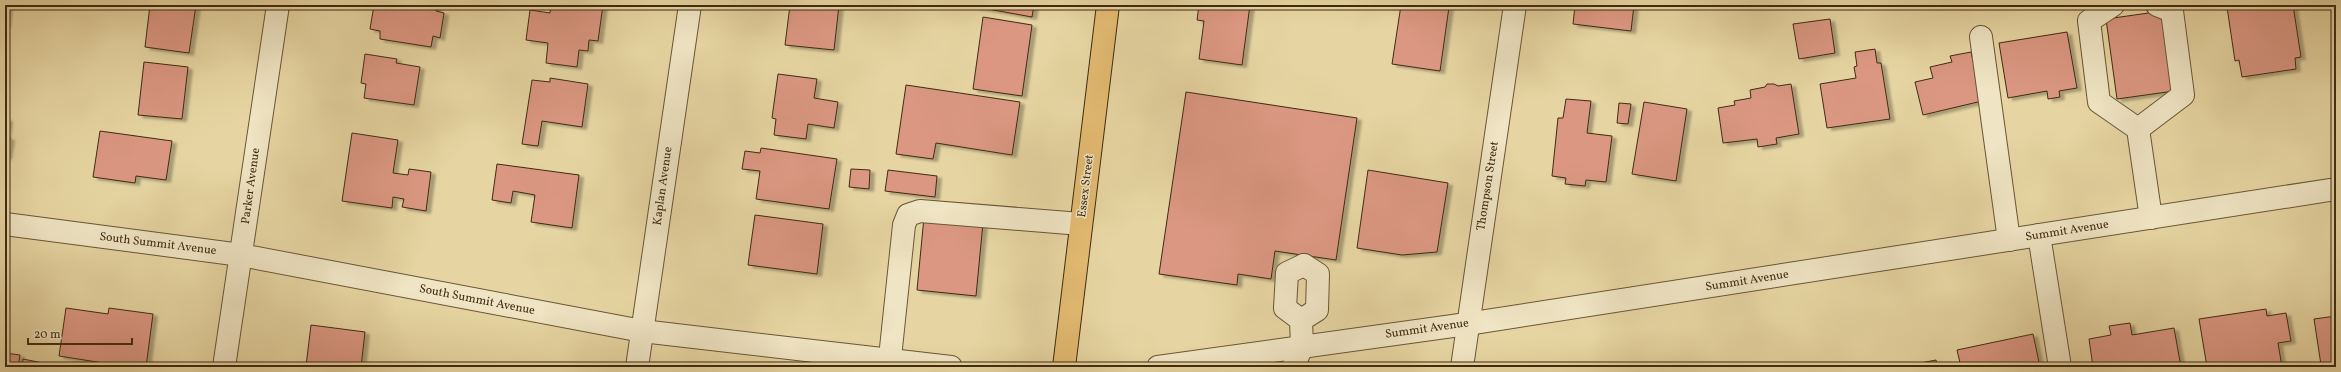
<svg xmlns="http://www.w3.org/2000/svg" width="2341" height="372" font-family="Vollkorn,serif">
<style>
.building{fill:#db9782;stroke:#3f2b11;filter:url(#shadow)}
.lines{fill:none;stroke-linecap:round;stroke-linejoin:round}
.minor-casing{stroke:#695635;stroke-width:24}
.major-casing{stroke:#3f2b11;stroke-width:24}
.minor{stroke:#efe4c3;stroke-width:22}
.major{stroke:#e3ba71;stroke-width:22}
.labels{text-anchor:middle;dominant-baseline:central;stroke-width:3;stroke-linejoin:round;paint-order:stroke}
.street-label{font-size:12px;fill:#3f2b11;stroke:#efe4c3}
</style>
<defs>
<filter id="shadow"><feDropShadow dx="4.5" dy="2.5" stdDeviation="1" flood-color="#0004"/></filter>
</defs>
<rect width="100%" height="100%" fill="#e6d5a2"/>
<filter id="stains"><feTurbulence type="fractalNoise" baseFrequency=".005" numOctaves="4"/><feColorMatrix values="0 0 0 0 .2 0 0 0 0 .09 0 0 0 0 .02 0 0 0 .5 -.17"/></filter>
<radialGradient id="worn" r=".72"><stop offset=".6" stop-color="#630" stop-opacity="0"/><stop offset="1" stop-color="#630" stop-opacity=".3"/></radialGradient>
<g class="building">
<polygon points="5,5 8,5 6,25 5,24"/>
<polygon points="150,5 196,5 189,53 145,47"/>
<polygon points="374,5 437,5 436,11 444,13 440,38 433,36 431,47 380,39 380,31 370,29"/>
<polygon points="551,5 603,5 598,41 589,40 588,51 579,50 577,67 546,63 548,43 526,40 530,10 550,13"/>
<polygon points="790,5 839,5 834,50 785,45"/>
<polygon points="966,5 1034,5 1032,17"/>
<polygon points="1199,5 1250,5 1242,65 1199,59 1204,21 1197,20"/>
<polygon points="1401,5 1449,7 1440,71 1392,64"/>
<polygon points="1575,5 1634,5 1631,31 1573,24"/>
<polygon points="2240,5 2293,5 2301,57 2295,58 2296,69 2242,77 2239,60 2235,61 2227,7"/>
<polygon points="2163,11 2174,91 2117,99 2106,19"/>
<polygon points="983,17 1032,25 1022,96 973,89"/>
<polygon points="1830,19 1835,53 1799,59 1793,24"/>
<polygon points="2067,32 2077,88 2059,91 2060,97 2048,99 2047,91 2008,98 1999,43"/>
<polygon points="1875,49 1877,63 1881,63 1890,119 1827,128 1820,84 1856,78 1854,67 1857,66 1855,52"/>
<polygon points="1971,52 1982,101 1923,115 1915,82 1933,78 1930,67 1952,62 1950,56"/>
<polygon points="365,54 397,59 396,63 420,67 414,105 364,98 366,84 361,83"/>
<polygon points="144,62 188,67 182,119 138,115"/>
<polygon points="778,74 817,79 814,98 838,102 834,128 808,124 806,139 774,135 776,119 772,118"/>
<polygon points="550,78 588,84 582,127 542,121 538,146 522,144 532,80 550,82"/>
<polygon points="1767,84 1774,84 1778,86 1791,84 1799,134 1776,138 1777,144 1758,147 1757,139 1723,143 1718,108 1735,105 1734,101 1751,98 1750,90 1765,87"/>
<polygon points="906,85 1020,102 1012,155 936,143 933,159 896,154"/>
<polygon points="1186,92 1357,118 1336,260 1275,251 1271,279 1238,274 1237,285 1159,274"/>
<polygon points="1566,99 1591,101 1587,133 1612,136 1606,182 1586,180 1585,186 1565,184 1566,178 1552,176 1558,118 1563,118"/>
<polygon points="1644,102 1687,109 1676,181 1632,174"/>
<polygon points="1619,103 1631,104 1628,124 1617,123"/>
<polygon points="5,118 8,119 6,137 10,138 7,157 5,157"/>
<polygon points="100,131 172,141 166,180 136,176 135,183 93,177"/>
<polygon points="352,133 398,140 393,173 408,175 409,169 431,172 426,211 402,207 404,199 393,197 392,208 342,201"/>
<polygon points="761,148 837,159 829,209 756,199 760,171 742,169 745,151 760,153"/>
<polygon points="497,164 579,175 572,228 531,222 535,195 513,191 511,203 492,200"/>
<polygon points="851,169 870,170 869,189 849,187"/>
<polygon points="888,170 937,176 935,197 885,191"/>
<polygon points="1368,170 1448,183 1437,252 1402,255 1357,248"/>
<polygon points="755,215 823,224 817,274 748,265"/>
<polygon points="924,217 983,223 976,296 917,290"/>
<polygon points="66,308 108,314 109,308 153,314 146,367 129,367 59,356"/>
<polygon points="2266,309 2267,316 2286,313 2291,341 2278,343 2282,367 2207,367 2199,319"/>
<polygon points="2336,316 2336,367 2335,364 2321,365 2314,319"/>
<polygon points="2130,323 2132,335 2174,328 2181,367 2093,367 2089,339 2111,335 2109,326"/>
<polygon points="311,325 365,332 361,367 306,366"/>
<polygon points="2033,334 2040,367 1961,367 1957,350"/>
<polygon points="5,353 20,355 18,367 5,367"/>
<polygon points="23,359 58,366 58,367 22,367"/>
<polygon points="1936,360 1937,367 1900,367"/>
<polygon points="471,364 497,367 471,367"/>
</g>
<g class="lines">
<g class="minor-casing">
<g id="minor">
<polyline points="2113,5 2089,21 2099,102 2138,129 2151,218"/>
<polyline points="1981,37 2009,240"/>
<polyline points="2138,129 2183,95 2172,11 2157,5"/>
<polyline points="5,224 241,255 642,331 951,367"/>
<polyline points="2039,235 2060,367"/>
<polyline points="1301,320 1317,310 1318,274 1304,265"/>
<polyline points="224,367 278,5"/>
<polyline points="637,367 690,5"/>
<polyline points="889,367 904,225 908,215 920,211 1081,224"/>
<polyline points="1158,367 1467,324 2336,189"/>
<polyline points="1293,367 1302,347 1301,320 1285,308 1287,273 1304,265"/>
<polyline points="1462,367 1515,5"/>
</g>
</g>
<g class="major-casing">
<polyline id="major" points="1064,367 1108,5"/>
</g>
<use href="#minor" class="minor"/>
<use href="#major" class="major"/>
</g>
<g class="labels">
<g class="street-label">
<text transform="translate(251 186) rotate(-82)">Parker Avenue</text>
<text transform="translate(663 186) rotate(-82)">Kaplan Avenue</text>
<text transform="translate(1086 186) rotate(-83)">Essex Street</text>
<text transform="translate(1488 186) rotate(-81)">Thompson Street</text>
<text transform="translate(2067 231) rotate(-9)">Summit Avenue</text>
<text transform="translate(158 244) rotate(7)">South Summit Avenue</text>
<text transform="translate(1747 281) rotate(-9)">Summit Avenue</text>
<text transform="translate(477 300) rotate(11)">South Summit Avenue</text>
<text transform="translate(1427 329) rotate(-8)">Summit Avenue</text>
</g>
</g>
<rect width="2341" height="372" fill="none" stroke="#e6d5a2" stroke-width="20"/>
<rect x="6" y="6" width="2329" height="360" fill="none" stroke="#3f2b11" stroke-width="2"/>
<rect x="10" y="10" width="2321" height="352" fill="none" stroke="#3f2b11"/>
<path d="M28 338v6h104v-6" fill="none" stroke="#3f2b11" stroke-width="2"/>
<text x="34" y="338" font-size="12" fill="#3f2b11" stroke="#efe4c3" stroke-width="3" paint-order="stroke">20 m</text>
<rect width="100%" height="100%" filter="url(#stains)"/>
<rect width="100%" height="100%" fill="url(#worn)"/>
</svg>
